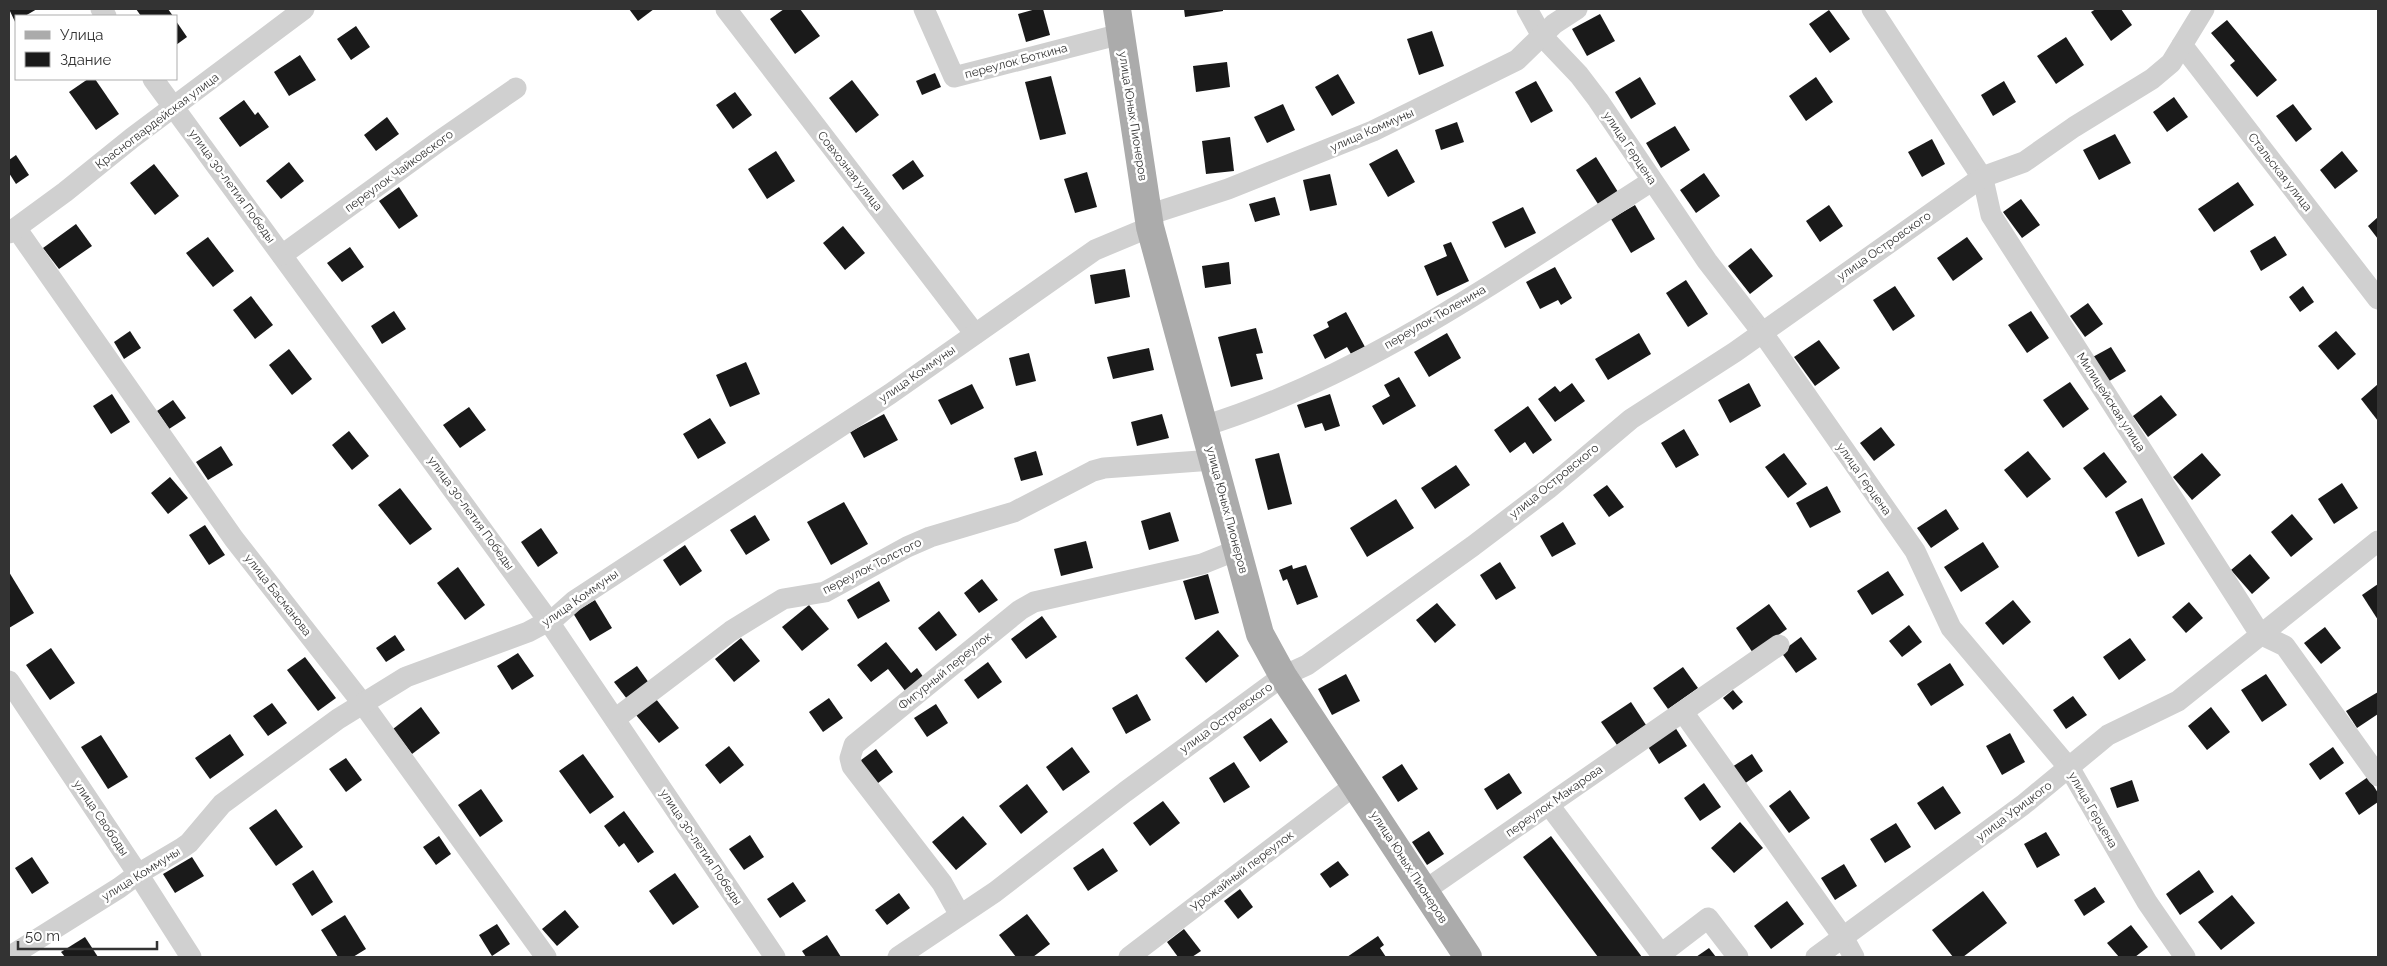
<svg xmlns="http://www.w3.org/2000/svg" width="2387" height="966" font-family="Raleway,sans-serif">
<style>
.building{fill:#1a1a1a}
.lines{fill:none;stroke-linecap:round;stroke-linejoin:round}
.minor{stroke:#d0d0d0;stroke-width:21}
.major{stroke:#ababab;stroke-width:28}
.labels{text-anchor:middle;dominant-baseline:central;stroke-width:5;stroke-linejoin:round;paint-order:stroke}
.street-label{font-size:12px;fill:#333;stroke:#fff}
</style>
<rect width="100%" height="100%" fill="#fff"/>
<g class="building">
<polygon points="9,9 37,9 25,16 16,16 16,24"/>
<polygon points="136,9 168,9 173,16 141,16"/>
<polygon points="629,9 654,9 638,21"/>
<polygon points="784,9 800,9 820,36 795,54 770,19"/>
<polygon points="1036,9 1043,9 1050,35 1026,42 1018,14"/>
<polygon points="1184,9 1223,9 1223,11 1185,17"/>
<polygon points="2096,9 2121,9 2132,25 2111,41 2091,12"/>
<polygon points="1829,10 1850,39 1830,53 1809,24"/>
<polygon points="1600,14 1615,41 1587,56 1572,29"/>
<polygon points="2227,20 2277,80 2257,97 2230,65 2235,61 2211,33"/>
<polygon points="176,21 187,37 176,45"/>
<polygon points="356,26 370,47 351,60 337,39"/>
<polygon points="1432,31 1444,66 1419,75 1407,39"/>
<polygon points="2066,37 2084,65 2056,84 2037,56"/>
<polygon points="300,55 316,80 289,96 274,72"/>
<polygon points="1227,62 1230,87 1196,92 1193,66"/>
<polygon points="935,73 941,87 922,95 916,81"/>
<polygon points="1338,74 1355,103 1332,116 1315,87"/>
<polygon points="1051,76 1066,134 1040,140 1025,82"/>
<polygon points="1640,77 1656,104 1631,119 1615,92"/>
<polygon points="1816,77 1833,102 1806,121 1789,96"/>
<polygon points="88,79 95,79 119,114 96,130 69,92"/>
<polygon points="852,80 879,115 856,133 829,98"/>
<polygon points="1536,81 1553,111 1531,123 1515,92"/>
<polygon points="2004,81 2016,102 1993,116 1981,95"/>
<polygon points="735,92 752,115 733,129 716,105"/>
<polygon points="2174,97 2188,117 2167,132 2153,112"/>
<polygon points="244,100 255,115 258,112 269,127 240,147 219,118"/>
<polygon points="1283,104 1295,130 1267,143 1254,117"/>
<polygon points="2293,104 2312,129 2296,142 2276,116"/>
<polygon points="387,117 399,134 376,151 364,135"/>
<polygon points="1457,122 1464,142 1441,150 1435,130"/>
<polygon points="1675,126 1690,150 1661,168 1646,143"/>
<polygon points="2115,134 2131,163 2099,180 2083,150"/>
<polygon points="1230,137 1234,171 1206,174 1202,141"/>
<polygon points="1932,139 1945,164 1922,177 1908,152"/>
<polygon points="1397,149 1415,182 1388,197 1369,164"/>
<polygon points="776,151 795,181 767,199 748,169"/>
<polygon points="2342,151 2358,171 2335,189 2320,170"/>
<polygon points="16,155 29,175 16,184 9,173 9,160"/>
<polygon points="1596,157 1618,192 1598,204 1576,170"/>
<polygon points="913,160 924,176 903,190 892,175"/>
<polygon points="289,162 304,181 281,199 266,181"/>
<polygon points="154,164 179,196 155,215 130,183"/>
<polygon points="1087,172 1097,207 1075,213 1064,179"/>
<polygon points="1704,173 1720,196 1696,213 1680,190"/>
<polygon points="1330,174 1337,205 1310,211 1303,180"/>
<polygon points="2238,182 2254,205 2214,232 2198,209"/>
<polygon points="399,187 418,216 399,229 379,201"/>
<polygon points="1275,197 1280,215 1255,222 1249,204"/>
<polygon points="2021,199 2040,225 2022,238 2003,212"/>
<polygon points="1635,205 1655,239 1631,253 1611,219"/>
<polygon points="1829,205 1843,226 1820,242 1806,221"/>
<polygon points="1523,207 1536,233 1505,248 1492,222"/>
<polygon points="2378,217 2378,239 2368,226"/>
<polygon points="76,224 92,246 59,269 43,248"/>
<polygon points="843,226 865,253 845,270 823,243"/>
<polygon points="2275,236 2287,255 2261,271 2250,251"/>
<polygon points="208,237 234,271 213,287 186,253"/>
<polygon points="1967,237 1983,259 1953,281 1937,258"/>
<polygon points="1451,242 1469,281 1437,296 1424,266 1447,256 1443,245"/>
<polygon points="350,247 364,267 342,282 327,263"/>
<polygon points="1751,248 1773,276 1750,294 1728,266"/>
<polygon points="1229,262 1231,284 1205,288 1202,266"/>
<polygon points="1555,267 1572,298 1561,305 1558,300 1540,309 1526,282"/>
<polygon points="1125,269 1130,297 1095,304 1090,275"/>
<polygon points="1686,280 1708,314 1688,327 1666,293"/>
<polygon points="1895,286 1915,316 1893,331 1873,300"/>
<polygon points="2303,286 2314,302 2300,312 2289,297"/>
<polygon points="251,296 273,325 255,339 233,310"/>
<polygon points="2088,303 2103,324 2085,337 2070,316"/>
<polygon points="394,311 406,329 382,344 371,326"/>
<polygon points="2031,311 2049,338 2027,353 2008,325"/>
<polygon points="1346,312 1365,347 1351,354 1347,347 1325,359 1313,335 1329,327 1327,322"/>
<polygon points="1256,328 1263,353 1256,354 1263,379 1231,387 1218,337"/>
<polygon points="130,331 141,348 124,359 114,342"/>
<polygon points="2336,331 2356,354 2338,370 2318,346"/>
<polygon points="1447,333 1461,358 1429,377 1414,352"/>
<polygon points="1639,333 1651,354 1608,380 1595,359"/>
<polygon points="1819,340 1840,368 1815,386 1794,357"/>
<polygon points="2111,347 2126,371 2106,383 2091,358"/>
<polygon points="1149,348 1154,370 1113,379 1107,357"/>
<polygon points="289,349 312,379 292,395 269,365"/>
<polygon points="1029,353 1036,381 1016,386 1009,358"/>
<polygon points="746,362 760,394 730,407 716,375"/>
<polygon points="1399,377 1416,406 1383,425 1372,406 1390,396 1384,385"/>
<polygon points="2070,382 2089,409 2063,428 2043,400"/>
<polygon points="1572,383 1585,401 1555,422 1538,399 1555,386 1560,392"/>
<polygon points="1749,383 1761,406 1730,423 1718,400"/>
<polygon points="972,384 984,408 951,425 938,400"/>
<polygon points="2378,384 2378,421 2361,399"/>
<polygon points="112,394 130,422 111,434 93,406"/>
<polygon points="1330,394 1340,426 1325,431 1322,423 1305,428 1297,405"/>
<polygon points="2161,395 2177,415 2148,437 2133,416"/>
<polygon points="173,400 186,418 169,429 157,411"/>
<polygon points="1528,406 1552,440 1533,454 1525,442 1510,453 1494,430"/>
<polygon points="469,407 486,430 460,448 443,425"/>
<polygon points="884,414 898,440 864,458 850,432"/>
<polygon points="1162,414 1169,438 1137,446 1131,422"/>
<polygon points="710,418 726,443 698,459 683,434"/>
<polygon points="1881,427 1895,445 1874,461 1860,443"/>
<polygon points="1684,429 1699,455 1676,468 1661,443"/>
<polygon points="349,431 369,456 352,470 332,445"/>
<polygon points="221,446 233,465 208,480 196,462"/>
<polygon points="1036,451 1043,475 1021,481 1014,458"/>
<polygon points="2028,451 2051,479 2027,498 2004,470"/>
<polygon points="2104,452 2127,482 2106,498 2083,468"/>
<polygon points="1279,453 1292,504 1268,510 1255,459"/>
<polygon points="1784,453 1807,484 1788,498 1765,467"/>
<polygon points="2202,453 2221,475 2192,500 2173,477"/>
<polygon points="1456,465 1470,485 1435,509 1421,488"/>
<polygon points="170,477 188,498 168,514 151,493"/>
<polygon points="2342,483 2358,508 2334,524 2318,499"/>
<polygon points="1607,485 1624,507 1609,517 1593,495"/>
<polygon points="1827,486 1841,512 1810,528 1796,503"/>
<polygon points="400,488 432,529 410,545 378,505"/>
<polygon points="2142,498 2165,544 2138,557 2115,512"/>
<polygon points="1396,499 1414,528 1367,557 1350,528"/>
<polygon points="844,502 868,544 831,565 807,522"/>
<polygon points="1946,509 1959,529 1931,548 1917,528"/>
<polygon points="1170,512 1179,541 1149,550 1141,521"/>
<polygon points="2292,514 2313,539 2291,557 2271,532"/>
<polygon points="755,515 770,540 746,555 730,530"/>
<polygon points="1563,522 1576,544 1552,557 1540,536"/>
<polygon points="205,525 225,555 209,565 189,535"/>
<polygon points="541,528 558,553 538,567 521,542"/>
<polygon points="1086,541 1093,568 1061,576 1054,549"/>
<polygon points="1983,542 1999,567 1961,592 1944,567"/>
<polygon points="685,545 702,571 680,586 663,560"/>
<polygon points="2250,554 2270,578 2252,594 2231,570"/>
<polygon points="1500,562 1516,588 1496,600 1480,575"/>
<polygon points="1292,565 1293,569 1306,565 1318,597 1297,605 1287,579 1283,581 1279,570"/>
<polygon points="458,567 485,605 465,620 437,583"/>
<polygon points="1888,571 1904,595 1872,615 1857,591"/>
<polygon points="9,572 34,613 9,628"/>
<polygon points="1208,574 1219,613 1195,620 1183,581"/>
<polygon points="982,579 998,600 979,613 964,593"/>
<polygon points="879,581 890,601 858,619 847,600"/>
<polygon points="2378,584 2378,620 2362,595"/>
<polygon points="595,600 612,628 590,641 573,613"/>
<polygon points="2013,600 2031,622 2003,645 1985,623"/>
<polygon points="2189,602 2203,618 2186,633 2172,617"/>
<polygon points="1437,603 1456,625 1435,643 1416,620"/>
<polygon points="1769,604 1787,629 1753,653 1736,628"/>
<polygon points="809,605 829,629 802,651 782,627"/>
<polygon points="939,611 957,635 936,651 918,628"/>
<polygon points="1042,616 1057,637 1026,659 1011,639"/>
<polygon points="1909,625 1922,642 1902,657 1889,641"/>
<polygon points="2325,627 2341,648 2321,664 2304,643"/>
<polygon points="1218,630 1239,656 1206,683 1185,658"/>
<polygon points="395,635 405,650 386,662 376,648"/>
<polygon points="1801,637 1817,659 1796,673 1781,652"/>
<polygon points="741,638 760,661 734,682 715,659"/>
<polygon points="2130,638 2146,660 2119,680 2103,657"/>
<polygon points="886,642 911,673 917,668 924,678 906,692 888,669 871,682 857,665"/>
<polygon points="51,648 75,683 50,700 26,665"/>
<polygon points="518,653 534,676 512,690 497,666"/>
<polygon points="305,657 336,698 318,711 287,670"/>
<polygon points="988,662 1002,682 978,699 964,680"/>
<polygon points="1950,663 1964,685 1931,706 1917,684"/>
<polygon points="637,666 649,683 627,699 614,682"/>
<polygon points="1683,667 1698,688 1668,709 1653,688"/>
<polygon points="1346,674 1360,701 1332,715 1318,689"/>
<polygon points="2266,674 2287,705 2262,722 2241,690"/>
<polygon points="1733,690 1743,702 1733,710 1723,698"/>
<polygon points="2378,692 2378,714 2357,728 2346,711"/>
<polygon points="1137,694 1151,720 1126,734 1112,708"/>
<polygon points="2073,696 2087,715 2066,729 2053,710"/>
<polygon points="829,698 843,718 823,732 809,712"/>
<polygon points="656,699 679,728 659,743 636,715"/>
<polygon points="1631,702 1646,725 1617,745 1601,722"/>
<polygon points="272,703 287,723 268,736 253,716"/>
<polygon points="936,704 948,723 927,737 914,718"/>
<polygon points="421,707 440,733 412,754 393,729"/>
<polygon points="2211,707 2230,732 2207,750 2188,726"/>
<polygon points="1271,718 1288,742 1260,762 1243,737"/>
<polygon points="1675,727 1687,746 1659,764 1647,745"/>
<polygon points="2010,733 2025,762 2002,775 1986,746"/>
<polygon points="230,734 244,755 210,779 195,758"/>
<polygon points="101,735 128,777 108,789 81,747"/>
<polygon points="729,746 744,765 720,784 705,765"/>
<polygon points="1072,747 1090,772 1063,791 1046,767"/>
<polygon points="2333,747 2344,763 2320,780 2309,764"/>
<polygon points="876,749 893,772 874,786 857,763"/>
<polygon points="583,754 614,797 590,814 559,771"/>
<polygon points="1752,754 1763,771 1744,784 1732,767"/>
<polygon points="346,758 362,780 346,792 329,769"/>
<polygon points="1234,762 1250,787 1224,803 1209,778"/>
<polygon points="1402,764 1418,789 1398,802 1382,777"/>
<polygon points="1509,773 1522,793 1497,810 1484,789"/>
<polygon points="2368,777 2378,793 2378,802 2359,815 2345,793"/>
<polygon points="2132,780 2139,801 2117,808 2110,788"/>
<polygon points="1704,783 1721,807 1700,821 1684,798"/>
<polygon points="1027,784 1048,812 1021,834 999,806"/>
<polygon points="1943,786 1961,813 1935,830 1917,803"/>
<polygon points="481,789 503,821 480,837 458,805"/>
<polygon points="1790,790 1810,818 1789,833 1769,806"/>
<polygon points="1163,801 1180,823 1150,846 1133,823"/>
<polygon points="276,809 303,847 276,866 249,828"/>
<polygon points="624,811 654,852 638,863 624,843 619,847 604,826"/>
<polygon points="963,816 987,844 956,870 932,842"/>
<polygon points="1740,822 1763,848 1734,873 1711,848"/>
<polygon points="1896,823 1911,847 1885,863 1870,839"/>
<polygon points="1429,831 1444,854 1427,865 1412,842"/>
<polygon points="2046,832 2060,855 2037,868 2024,844"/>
<polygon points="750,835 764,857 744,870 729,849"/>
<polygon points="439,836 451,854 436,865 423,847"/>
<polygon points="1551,836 1642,957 1598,957 1523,857"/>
<polygon points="1103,848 1118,871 1088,891 1073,868"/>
<polygon points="32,857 49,883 32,894 15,868"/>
<polygon points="192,857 204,876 175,893 163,874"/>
<polygon points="1338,861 1349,875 1330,888 1320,874"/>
<polygon points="1844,864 1857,886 1835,900 1821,878"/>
<polygon points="313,870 333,902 312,916 292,884"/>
<polygon points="2199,870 2214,892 2180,915 2166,894"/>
<polygon points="675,873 699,907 673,925 649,891"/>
<polygon points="793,882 806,901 780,918 767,899"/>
<polygon points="2095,887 2105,902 2084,916 2074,900"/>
<polygon points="1240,889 1253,907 1238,919 1224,901"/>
<polygon points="1983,891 2007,923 1963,957 1953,957 1932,930"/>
<polygon points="899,893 910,908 887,925 875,910"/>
<polygon points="2232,895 2255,923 2221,950 2198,922"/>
<polygon points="1787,901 1804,924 1771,949 1754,926"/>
<polygon points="565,910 579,927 557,946 542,929"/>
<polygon points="1027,914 1050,944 1033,957 1016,957 999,935"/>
<polygon points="345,915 366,949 353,957 338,957 321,930"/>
<polygon points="497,924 510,944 492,956 479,935"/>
<polygon points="2131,925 2148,947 2135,957 2119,957 2107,943"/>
<polygon points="1184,929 1201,951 1192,957 1178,957 1167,942"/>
<polygon points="827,935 841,957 806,957 802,951"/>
<polygon points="1378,936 1384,945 1380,948 1386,957 1347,957"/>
<polygon points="85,937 98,957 65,957 61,952"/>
<polygon points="1709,948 1716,957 1696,957"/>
</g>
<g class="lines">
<g class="minor">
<polyline points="101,9 106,16"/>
<polyline points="726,9 975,334"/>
<polyline points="924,9 954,77 1121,34"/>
<polyline points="1527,9 1542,36 1579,75 1598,100 1707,261 1762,332 1915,551 1951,628 2070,769 2147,902 2185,957"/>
<polyline points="1872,9 1983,179 1991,215 2260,634 2285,646 2378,776"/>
<polyline points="2182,45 2378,299"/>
<polyline points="153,79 545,616 775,957"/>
<polyline points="1148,215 1228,189 1373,131 1517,60 1554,24 1577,9"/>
<polyline points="16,228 234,539 363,704 546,957"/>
<polyline points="9,233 65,192 132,138 304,9"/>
<polyline points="282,255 438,142 516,88"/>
<path d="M1204,426C1368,375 1509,272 1652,181"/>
<polyline points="9,681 138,874 191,957"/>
<polyline points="1683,712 1843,937 1854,957"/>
<polyline points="615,719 731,631 783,599 825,592 907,547 930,537 1014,512 1093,471 1104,468 1213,460"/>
<polyline points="1549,805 1661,954 1708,918 1738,957"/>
<polyline points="1424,891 1779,645"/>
<polyline points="960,915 942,883 852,766 850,758 854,745 1020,610 1034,602 1202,564 1237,550"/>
<polyline points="9,957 119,888 138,874 182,848 189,843 222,804 338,719 406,677 528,632 556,617 574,601 890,394 1095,250 1150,227"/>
<polyline points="898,957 995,892 1125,792 1283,676 1307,665 1473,546 1548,489 1631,419 1735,352 1974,183 1988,175 2024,162 2074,127 2152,79 2171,63 2204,9"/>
<polyline points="1129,957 1355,785"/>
<polyline points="1816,957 2023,805 2108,735 2178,701 2378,541"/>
</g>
<polyline class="major" points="1117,9 1150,227 1260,634 1283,676 1468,957"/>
</g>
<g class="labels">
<g class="street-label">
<text transform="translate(1016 61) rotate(-15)">переулок Боткина</text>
<text transform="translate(1133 116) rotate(81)">улица Юных Пионеров</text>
<text transform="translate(157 121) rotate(-37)">Красногвардейская улица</text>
<text transform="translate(1372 130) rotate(-24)">улица Коммуны</text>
<text transform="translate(1630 148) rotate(56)">улица Герцена</text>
<text transform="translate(399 171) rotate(-36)">переулок Чайковского</text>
<text transform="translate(850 171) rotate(52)">Совхозная улица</text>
<text transform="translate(2280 172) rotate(52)">Стальская улица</text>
<text transform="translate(232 186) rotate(54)">улица 30-летия Победы</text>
<text transform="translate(1884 246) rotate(-35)">улица Островского</text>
<text transform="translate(1435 317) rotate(-30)">переулок Тюленина</text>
<text transform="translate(917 374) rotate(-35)">улица Коммуны</text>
<text transform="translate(2111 402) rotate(57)">Милицейская улица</text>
<text transform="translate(1864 479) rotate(55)">улица Герцена</text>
<text transform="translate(1554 481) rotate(-39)">улица Островского</text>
<text transform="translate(1227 510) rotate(75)">улица Юных Пионеров</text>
<text transform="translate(471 513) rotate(54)">улица 30-летия Победы</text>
<text transform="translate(872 566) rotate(-27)">переулок Толстого</text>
<text transform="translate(278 595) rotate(52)">улица Басманова</text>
<text transform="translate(580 598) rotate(-35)">улица Коммуны</text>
<text transform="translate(945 671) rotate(-39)">Фигурный переулок</text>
<text transform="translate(1226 718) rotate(-36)">улица Островского</text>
<text transform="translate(1554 801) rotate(-35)">переулок Макарова</text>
<text transform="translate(2093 810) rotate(60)">улица Герцена</text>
<text transform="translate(2014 811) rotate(-37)">улица Урицкого</text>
<text transform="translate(101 818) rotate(56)">улица Свободы</text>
<text transform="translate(701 847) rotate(56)">улица 30-летия Победы</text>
<text transform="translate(1409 867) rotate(57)">улица Юных Пионеров</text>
<text transform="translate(1242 871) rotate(-37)">Урожайный переулок</text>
<text transform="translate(141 874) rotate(-32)">улица Коммуны</text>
</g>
</g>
<rect width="2387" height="966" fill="none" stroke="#333333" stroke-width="20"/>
<rect x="15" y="15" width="162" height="65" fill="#ffffff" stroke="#adadad"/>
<rect x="25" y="31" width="25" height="8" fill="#ababab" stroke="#adadad"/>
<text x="60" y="40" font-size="15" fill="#333333">Улица</text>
<rect x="25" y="52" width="25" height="15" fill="#1a1a1a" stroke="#adadad"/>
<text x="60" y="65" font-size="15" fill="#333333">Здание</text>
<path d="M18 941v8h139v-8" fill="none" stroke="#333333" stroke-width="2.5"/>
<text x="25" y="941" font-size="15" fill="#333333" stroke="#ffffff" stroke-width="4" paint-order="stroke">50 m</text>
</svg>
